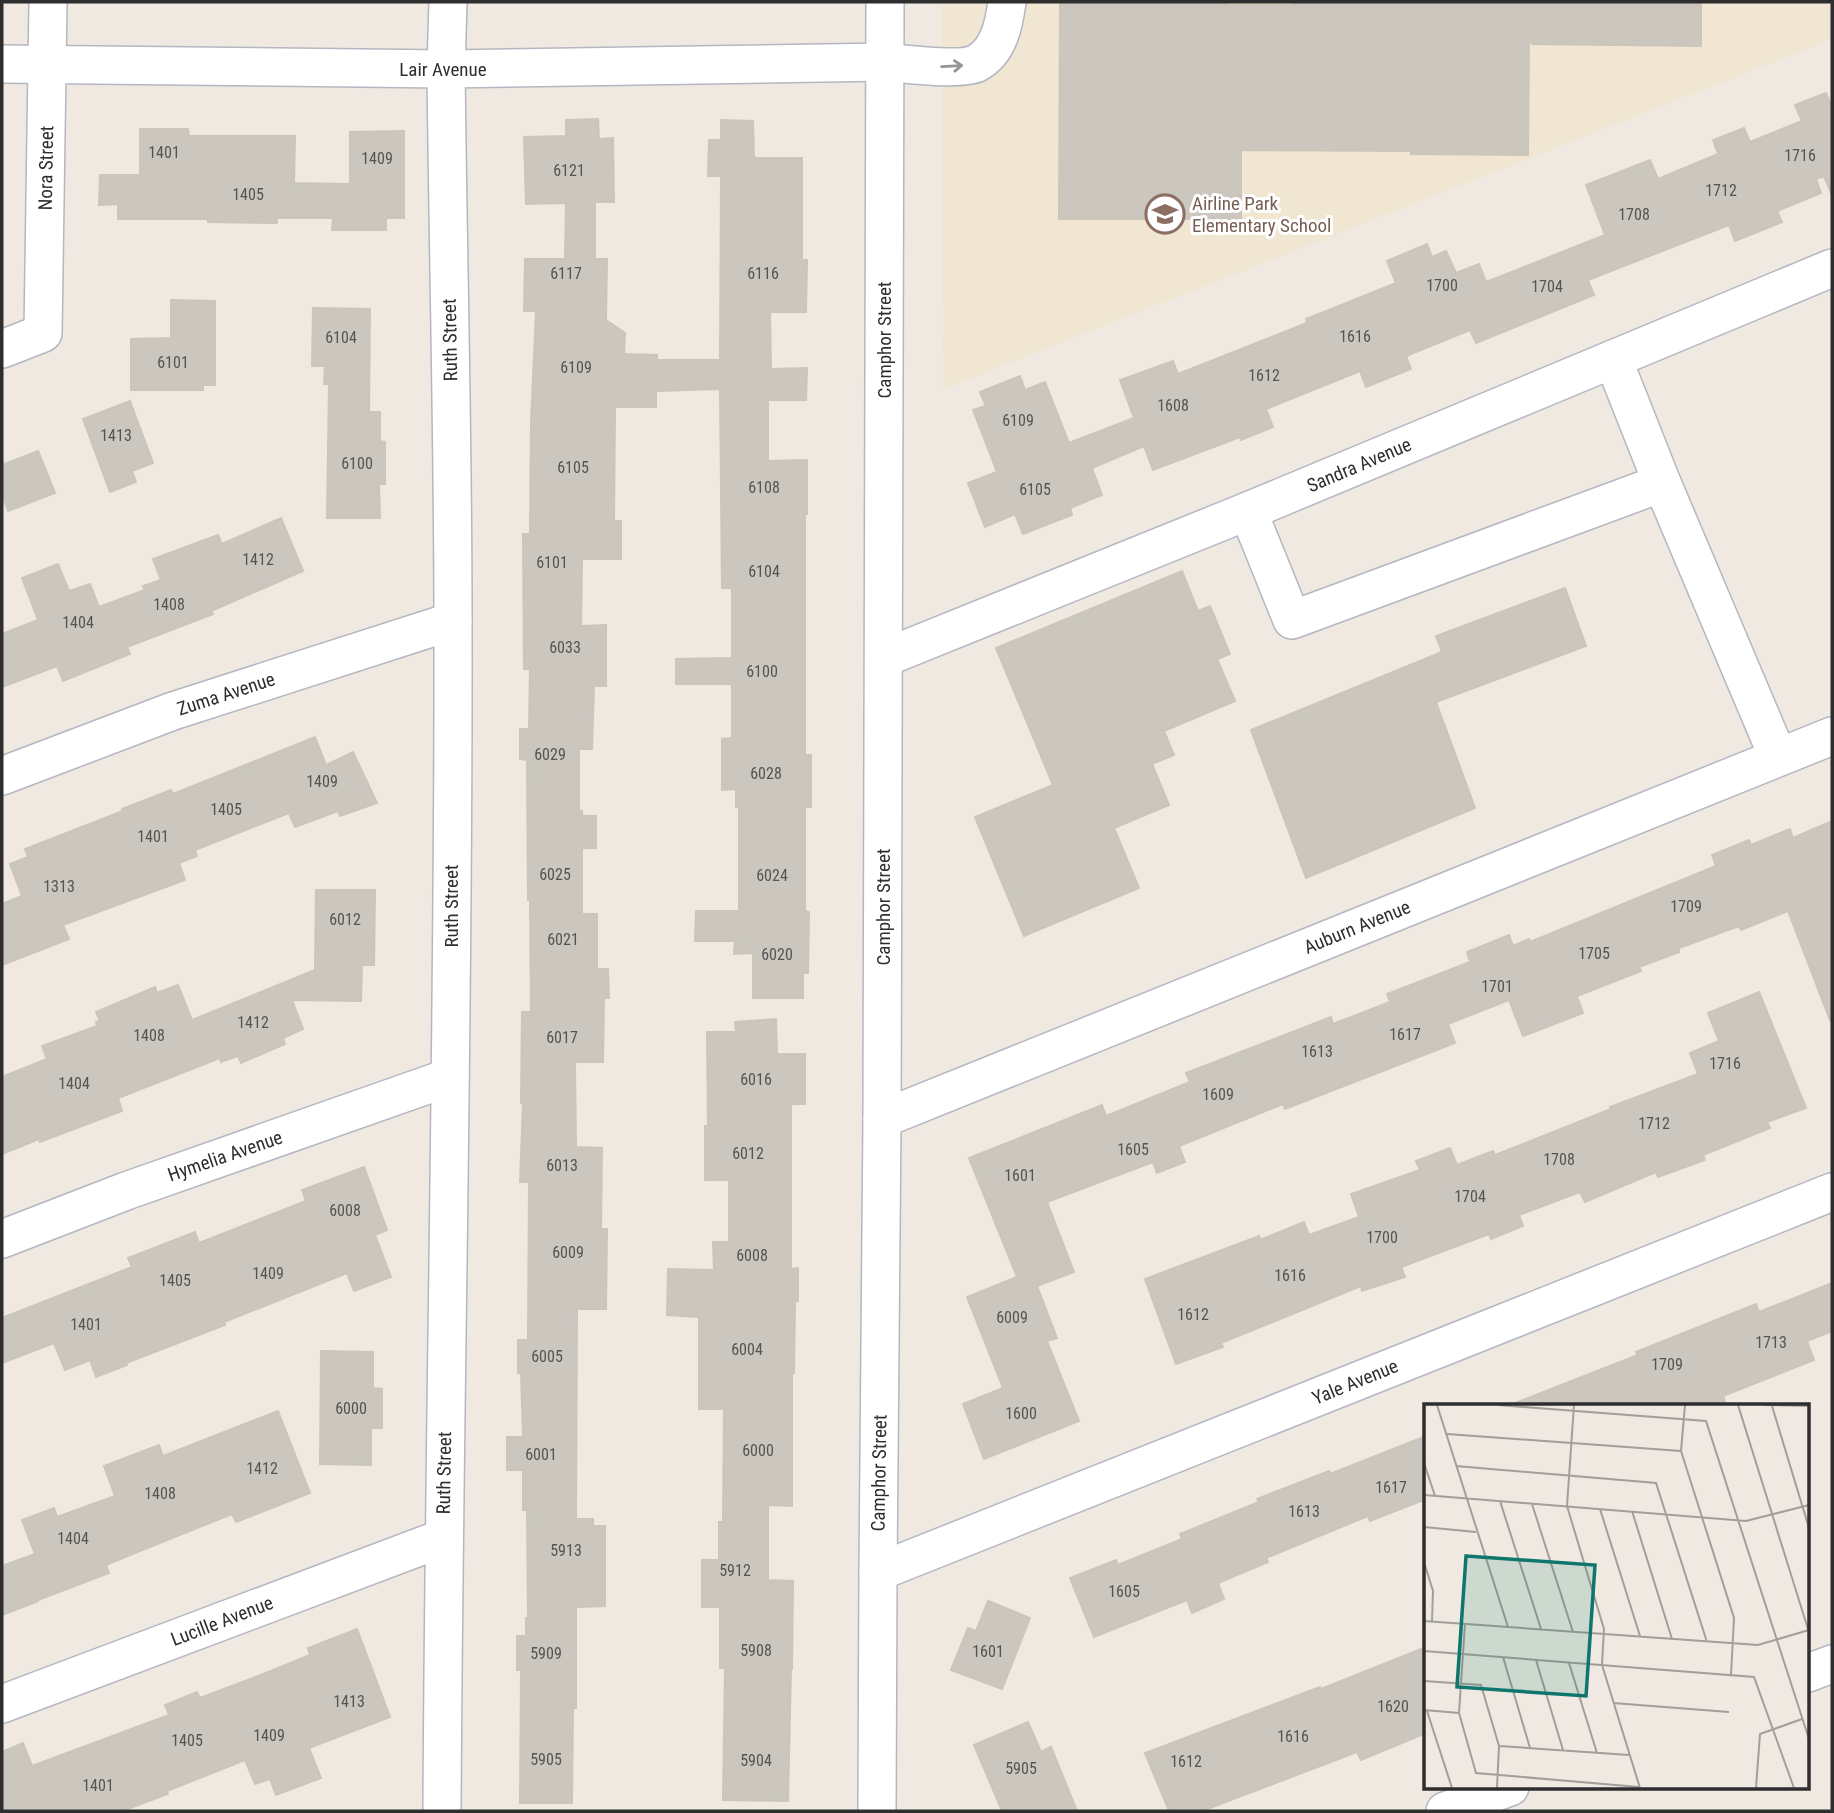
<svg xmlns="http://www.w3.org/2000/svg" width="1834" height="1813" font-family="'Roboto Condensed',sans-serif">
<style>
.education{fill:#f0e6d1}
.building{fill:#cbc7bf;stroke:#cbc5ba;stroke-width:2}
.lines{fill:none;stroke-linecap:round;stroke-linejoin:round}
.minor-casing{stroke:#b4b7c1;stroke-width:40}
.minor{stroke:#fff;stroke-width:37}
.oneway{stroke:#969696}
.labels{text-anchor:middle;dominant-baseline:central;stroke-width:6;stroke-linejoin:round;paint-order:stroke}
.number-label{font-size:16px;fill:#555452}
.street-label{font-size:19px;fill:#2e2e2e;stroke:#fff}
.education-label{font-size:19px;fill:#785e54;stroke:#fff;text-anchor:start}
.inset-road{fill:none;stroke:#a29e99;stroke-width:2}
.view{fill:#0f766e;fill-opacity:0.15;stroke:#0f766e;stroke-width:3.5}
.inset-edge{fill:none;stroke:#2e2e2e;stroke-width:3.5}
</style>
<rect width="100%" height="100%" fill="#efe9e1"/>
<polygon class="education" points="942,2 1832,2 1832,39 943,389"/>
<g class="building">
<polygon points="1060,2 1228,2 1228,5 1292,5 1292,2 1701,2 1701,46 1532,44 1529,36 1528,155 1411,154 1411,151 1241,150 1241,219 1059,219"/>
<polygon points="1826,93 1832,108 1832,193 1831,193 1824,176 1816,179 1821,193 1777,211 1782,222 1735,241 1729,225 1588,280 1594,295 1476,343 1470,330 1406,356 1411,369 1366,387 1360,371 1266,409 1273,427 1241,440 1240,437 1153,470 1144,446 1092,468 1102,495 1070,508 1072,515 1023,534 1015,514 985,527 968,483 997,472 973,410 986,406 980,392 1020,376 1025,390 1045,382 1069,443 1134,418 1120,380 1173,361 1178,374 1307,323 1306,319 1396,283 1387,261 1427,244 1432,257 1446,251 1456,273 1479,264 1486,282 1605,235 1586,185 1650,160 1658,179 1718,154 1713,140 1744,128 1750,142 1802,121 1795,105"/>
<polygon points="598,119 599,139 613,138 614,202 595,202 595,259 607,259 606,320 625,333 624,354 657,355 657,360 720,360 721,176 708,176 709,140 721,140 721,120 753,121 754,158 802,158 802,260 807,260 806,312 770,312 771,369 807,368 806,400 768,400 768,461 807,460 807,514 805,514 805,755 811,755 811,807 805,807 805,911 809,912 808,973 803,973 803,998 753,998 753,953 734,954 735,941 695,941 696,911 739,911 739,807 736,807 736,789 722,790 722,739 732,738 732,684 676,684 676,659 732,658 732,588 722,588 720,389 656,391 656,407 615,407 614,521 621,521 621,559 582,559 581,626 606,625 606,686 594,686 592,749 579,749 579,811 582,811 582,816 596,816 596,848 582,848 582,914 597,914 597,969 608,969 609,998 604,998 603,1062 575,1062 576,1147 602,1148 601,1229 607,1229 606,1309 577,1309 576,1519 593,1519 593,1526 605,1526 605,1606 576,1607 576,1708 573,1708 572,1803 520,1803 521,1670 517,1670 517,1636 526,1636 526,1618 528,1618 527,1510 523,1510 523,1470 507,1470 507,1437 523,1437 521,1373 518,1373 518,1340 528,1340 529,1182 520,1182 523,1103 521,1103 522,1012 531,1012 530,900 528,900 527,760 520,759 520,729 529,729 530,669 524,669 523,534 530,534 531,423 536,311 524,311 525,259 565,259 566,203 526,204 524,137 566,136 566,120"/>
<polygon points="140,129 188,129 189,136 295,136 294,183 350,184 350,132 404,131 404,218 386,218 386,230 332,230 333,218 277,218 277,223 208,222 208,219 118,219 118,204 99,205 100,175 140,175"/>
<polygon points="171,300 215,301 215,385 203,385 203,390 131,390 131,339 171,338"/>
<polygon points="313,308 370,309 369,412 380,412 380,441 385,442 385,484 379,484 380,518 327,518 329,384 324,384 325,366 312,366"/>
<polygon points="130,401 153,463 132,471 136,482 110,492 83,419"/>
<polygon points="38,451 55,493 8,511 2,493 2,465"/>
<polygon points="281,518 303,571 211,611 213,614 127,647 130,654 63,681 57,666 2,687 2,634 38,620 22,578 58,564 69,591 90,584 99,607 145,590 143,586 161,580 153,559 218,535 222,544"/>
<polygon points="1182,571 1198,611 1210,606 1230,654 1217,659 1235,701 1164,731 1174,755 1152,764 1169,805 1114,828 1139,888 1024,936 975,817 1053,785 996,648"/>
<polygon points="1565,588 1586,646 1436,702 1475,808 1306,878 1251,730 1442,652 1436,636"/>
<polygon points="315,737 326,765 353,752 377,803 340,816 338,811 295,827 289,813 195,850 197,856 179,863 185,880 63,925 69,939 2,965 2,904 22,896 10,864 28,857 25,849 123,811 122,809 171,790 173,794"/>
<polygon points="1832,821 1832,1019 1830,1020 1788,911 1741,930 1739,926 1679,948 1679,952 1639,967 1641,971 1577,996 1583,1013 1523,1036 1509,1000 1448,1024 1455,1043 1285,1109 1283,1104 1179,1146 1185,1162 1157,1173 1153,1162 1047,1202 1074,1272 1037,1286 1057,1338 1047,1341 1079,1421 984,1459 963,1404 1003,1388 967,1297 1017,1277 969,1158 1102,1105 1106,1116 1190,1082 1186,1073 1331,1017 1333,1024 1390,1002 1387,994 1470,962 1467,952 1509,935 1513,946 1529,939 1530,942 1716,866 1712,855 1749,840 1751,845 1790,829 1793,838"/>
<polygon points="316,890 375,890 374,965 362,965 361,1001 292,1000 303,1029 283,1038 285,1044 241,1063 238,1056 221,1062 220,1058 118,1098 122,1111 40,1142 39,1139 2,1154 2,1077 47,1059 42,1046 97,1026 96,1022 100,1021 96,1012 155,987 157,993 178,985 192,1020 315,970"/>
<polygon points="1759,992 1806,1108 1767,1122 1770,1128 1703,1155 1705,1160 1658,1177 1656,1172 1585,1202 1580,1192 1519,1215 1523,1226 1491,1239 1489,1234 1401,1267 1405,1277 1362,1291 1361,1286 1221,1343 1223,1347 1176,1364 1145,1279 1259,1236 1260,1240 1304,1222 1309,1235 1359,1217 1351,1194 1420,1170 1416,1161 1450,1148 1457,1165 1493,1151 1495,1155 1611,1109 1610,1107 1698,1074 1690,1053 1719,1041 1708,1013"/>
<polygon points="776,1019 777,1054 805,1054 805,1104 791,1104 791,1269 798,1268 798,1301 795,1302 794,1373 792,1373 792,1506 768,1505 768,1580 793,1581 792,1669 791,1669 788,1801 723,1800 725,1668 720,1668 720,1607 702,1607 702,1560 719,1560 719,1522 723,1522 724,1409 699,1409 699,1317 667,1315 668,1269 714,1270 713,1242 729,1242 729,1180 705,1180 705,1126 708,1126 707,1032 736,1032 735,1022"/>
<polygon points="364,1167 387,1230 375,1235 391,1277 354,1291 347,1273 224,1322 225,1325 126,1363 127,1365 96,1377 90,1360 65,1370 54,1343 2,1363 2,1318 132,1267 128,1258 195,1232 199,1243 306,1201 302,1190"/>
<polygon points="1832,1283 1832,1331 1807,1341 1814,1360 1723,1396 1726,1405 1515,1405 1515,1403 1638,1355 1636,1352 1756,1304 1759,1312"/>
<polygon points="321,1351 373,1352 373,1388 382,1389 382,1428 371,1428 371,1465 320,1464"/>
<polygon points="278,1411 310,1493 236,1522 232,1514 125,1557 106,1565 109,1573 38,1600 38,1601 2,1615 2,1566 35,1554 22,1520 54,1508 57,1517 115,1496 104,1466 159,1445 163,1456"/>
<polygon points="1426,1436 1426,1499 1370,1521 1368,1516 1266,1558 1268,1562 1218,1583 1224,1599 1192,1613 1187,1600 1094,1637 1070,1578 1116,1560 1118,1565 1182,1539 1180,1534 1259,1502 1257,1499 1329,1471 1330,1474"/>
<polygon points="988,1601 1030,1618 1002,1689 951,1670 968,1628 976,1631"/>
<polygon points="357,1629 390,1717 309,1748 321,1778 276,1795 270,1779 255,1784 245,1760 167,1791 168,1794 122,1811 2,1811 2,1752 23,1743 32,1766 169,1715 165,1705 197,1692 200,1698 261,1675 310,1655 308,1648"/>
<polygon points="1426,1647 1426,1733 1361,1760 1357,1752 1202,1811 1169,1811 1145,1753 1320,1687 1321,1689"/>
<polygon points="1028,1722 1041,1752 1051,1747 1077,1811 1002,1811 974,1745"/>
</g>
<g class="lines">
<g class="minor-casing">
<g id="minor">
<path d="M2,64L446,69L884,62C903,64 962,71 977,63C999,51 1004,24 1007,2"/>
<polyline points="2,349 43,333 48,2"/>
<polyline points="1613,359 1662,483"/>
<polyline points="1248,511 1292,620 1662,483 1778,757"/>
<polyline points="884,658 1248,511 1832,268"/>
<polyline points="2,776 173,711 453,621"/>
<polyline points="882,1119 1832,736"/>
<polyline points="2,1239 126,1191 450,1077"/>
<polyline points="878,1572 1832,1192"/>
<polyline points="1808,1673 1832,1664"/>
<polyline points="2,1704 443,1538"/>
<path d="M442,1811C444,1414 454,1018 453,621C453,437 448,253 446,69L448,2"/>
<polyline points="877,1811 878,1572 882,1119 885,2"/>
<polyline points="1445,1811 1510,1787"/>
</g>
</g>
<use href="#minor" class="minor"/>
</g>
<defs><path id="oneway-shaft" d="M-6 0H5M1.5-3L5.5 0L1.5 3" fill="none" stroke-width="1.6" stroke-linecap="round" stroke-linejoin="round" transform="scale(1.75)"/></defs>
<use class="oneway" href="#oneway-shaft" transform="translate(952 66) rotate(-3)"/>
<defs>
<g id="school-ring" transform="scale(2.0125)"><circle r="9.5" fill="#fff" stroke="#8d6e63" stroke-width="1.5"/><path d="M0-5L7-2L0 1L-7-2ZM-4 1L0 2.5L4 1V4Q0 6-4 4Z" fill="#8d6e63"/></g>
</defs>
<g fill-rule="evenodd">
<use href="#school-ring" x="1165" y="214"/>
</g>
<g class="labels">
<g class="number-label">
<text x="164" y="152">1401</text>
<text x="1800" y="155">1716</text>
<text x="377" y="158">1409</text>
<text x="569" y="170">6121</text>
<text x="1721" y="190">1712</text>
<text x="248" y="194">1405</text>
<text x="1634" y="214">1708</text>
<text x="566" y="273">6117</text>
<text x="763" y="273">6116</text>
<text x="1442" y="285">1700</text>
<text x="1547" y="286">1704</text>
<text x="1355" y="336">1616</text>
<text x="341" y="337">6104</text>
<text x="173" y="362">6101</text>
<text x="576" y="367">6109</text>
<text x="1264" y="375">1612</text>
<text x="1173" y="405">1608</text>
<text x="1018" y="420">6109</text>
<text x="116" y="435">1413</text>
<text x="357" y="463">6100</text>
<text x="573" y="467">6105</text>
<text x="764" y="487">6108</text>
<text x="1035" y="489">6105</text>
<text x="258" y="559">1412</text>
<text x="552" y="562">6101</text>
<text x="764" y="571">6104</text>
<text x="169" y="604">1408</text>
<text x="78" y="622">1404</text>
<text x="565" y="647">6033</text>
<text x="762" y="671">6100</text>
<text x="550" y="754">6029</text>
<text x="766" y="773">6028</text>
<text x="322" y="781">1409</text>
<text x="226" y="809">1405</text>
<text x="153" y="836">1401</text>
<text x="555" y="874">6025</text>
<text x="772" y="875">6024</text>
<text x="59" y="886">1313</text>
<text x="1686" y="906">1709</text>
<text x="345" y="919">6012</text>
<text x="563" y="939">6021</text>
<text x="1594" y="953">1705</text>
<text x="777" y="954">6020</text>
<text x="1497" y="986">1701</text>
<text x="253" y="1022">1412</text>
<text x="1405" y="1034">1617</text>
<text x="149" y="1035">1408</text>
<text x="562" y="1037">6017</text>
<text x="1317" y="1051">1613</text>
<text x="1725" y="1063">1716</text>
<text x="756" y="1079">6016</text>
<text x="74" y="1083">1404</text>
<text x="1218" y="1094">1609</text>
<text x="1654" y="1123">1712</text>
<text x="1133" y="1149">1605</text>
<text x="748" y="1153">6012</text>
<text x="1559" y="1159">1708</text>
<text x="562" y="1165">6013</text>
<text x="1020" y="1175">1601</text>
<text x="1470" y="1196">1704</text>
<text x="345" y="1210">6008</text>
<text x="1382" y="1237">1700</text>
<text x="568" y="1252">6009</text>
<text x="752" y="1255">6008</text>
<text x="268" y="1273">1409</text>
<text x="1290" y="1275">1616</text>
<text x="175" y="1280">1405</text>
<text x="1193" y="1314">1612</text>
<text x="1012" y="1317">6009</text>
<text x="86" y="1324">1401</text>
<text x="1771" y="1342">1713</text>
<text x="747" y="1349">6004</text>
<text x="547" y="1356">6005</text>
<text x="1667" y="1364">1709</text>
<text x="351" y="1408">6000</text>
<text x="1021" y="1413">1600</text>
<text x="758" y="1450">6000</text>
<text x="541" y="1454">6001</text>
<text x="262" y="1468">1412</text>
<text x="1391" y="1487">1617</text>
<text x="160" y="1493">1408</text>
<text x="1304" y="1511">1613</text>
<text x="73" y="1538">1404</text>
<text x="566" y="1550">5913</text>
<text x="735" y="1570">5912</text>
<text x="1124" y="1591">1605</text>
<text x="756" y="1650">5908</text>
<text x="988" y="1651">1601</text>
<text x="546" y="1653">5909</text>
<text x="349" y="1701">1413</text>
<text x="1393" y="1706">1620</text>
<text x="269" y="1735">1409</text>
<text x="1293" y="1736">1616</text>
<text x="187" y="1740">1405</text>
<text x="546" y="1759">5905</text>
<text x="756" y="1760">5904</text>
<text x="1186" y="1761">1612</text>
<text x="1021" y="1768">5905</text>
<text x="98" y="1785">1401</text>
</g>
<g class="street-label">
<text x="443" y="69">Lair Avenue</text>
<text transform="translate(46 168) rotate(-89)">Nora Street</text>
<text transform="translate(450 340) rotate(-91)">Ruth Street</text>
<text transform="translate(884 340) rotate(-90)">Camphor Street</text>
<text transform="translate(1359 465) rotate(-23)">Sandra Avenue</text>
<text transform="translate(226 694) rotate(-18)">Zuma Avenue</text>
<text transform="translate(451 906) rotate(-90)">Ruth Street</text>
<text transform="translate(883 907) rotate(-90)">Camphor Street</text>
<text transform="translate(1357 927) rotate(-22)">Auburn Avenue</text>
<text transform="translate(225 1156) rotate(-19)">Hymelia Avenue</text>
<text transform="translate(1355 1382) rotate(-22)">Yale Avenue</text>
<text transform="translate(444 1473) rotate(-89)">Ruth Street</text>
<text transform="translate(879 1473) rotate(-89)">Camphor Street</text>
<text transform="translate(222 1621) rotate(-21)">Lucille Avenue</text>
</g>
<g class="education-label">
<text x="1192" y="203">Airline Park<tspan x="1192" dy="22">Elementary School</tspan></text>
</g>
</g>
<g transform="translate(1424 1404)">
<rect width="385" height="385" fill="#efe9e1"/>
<path class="inset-road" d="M13,1L84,223M74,1L282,17L385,335M150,1L143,102L180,225L178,261L216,384M261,1L257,47L310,214L307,271M314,1L384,225M341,1L385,2M348,2L385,124M23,30L257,47M0,59L11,92M32,62L232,79L283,238M0,91L322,117L385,101M76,97L117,225M108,100L149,228M176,105L216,232M208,107L248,235M0,123L52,128M0,158L9,187L8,217M0,217L334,241L385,226M41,220L35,309L52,369L215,383M0,247L330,273L370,384M79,253L106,344M112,256L139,346M145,259L173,349M0,277L57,281L75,342L73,384M189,299L305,308M0,306L35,309M3,307L28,384M75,342L205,351M332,384L336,330L378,315"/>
<path class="view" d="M42,152L171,161L162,292L33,283Z"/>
<rect width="385" height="385" class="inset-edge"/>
</g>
<rect width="1834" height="1813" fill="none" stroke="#2e2e2e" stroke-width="7"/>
</svg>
